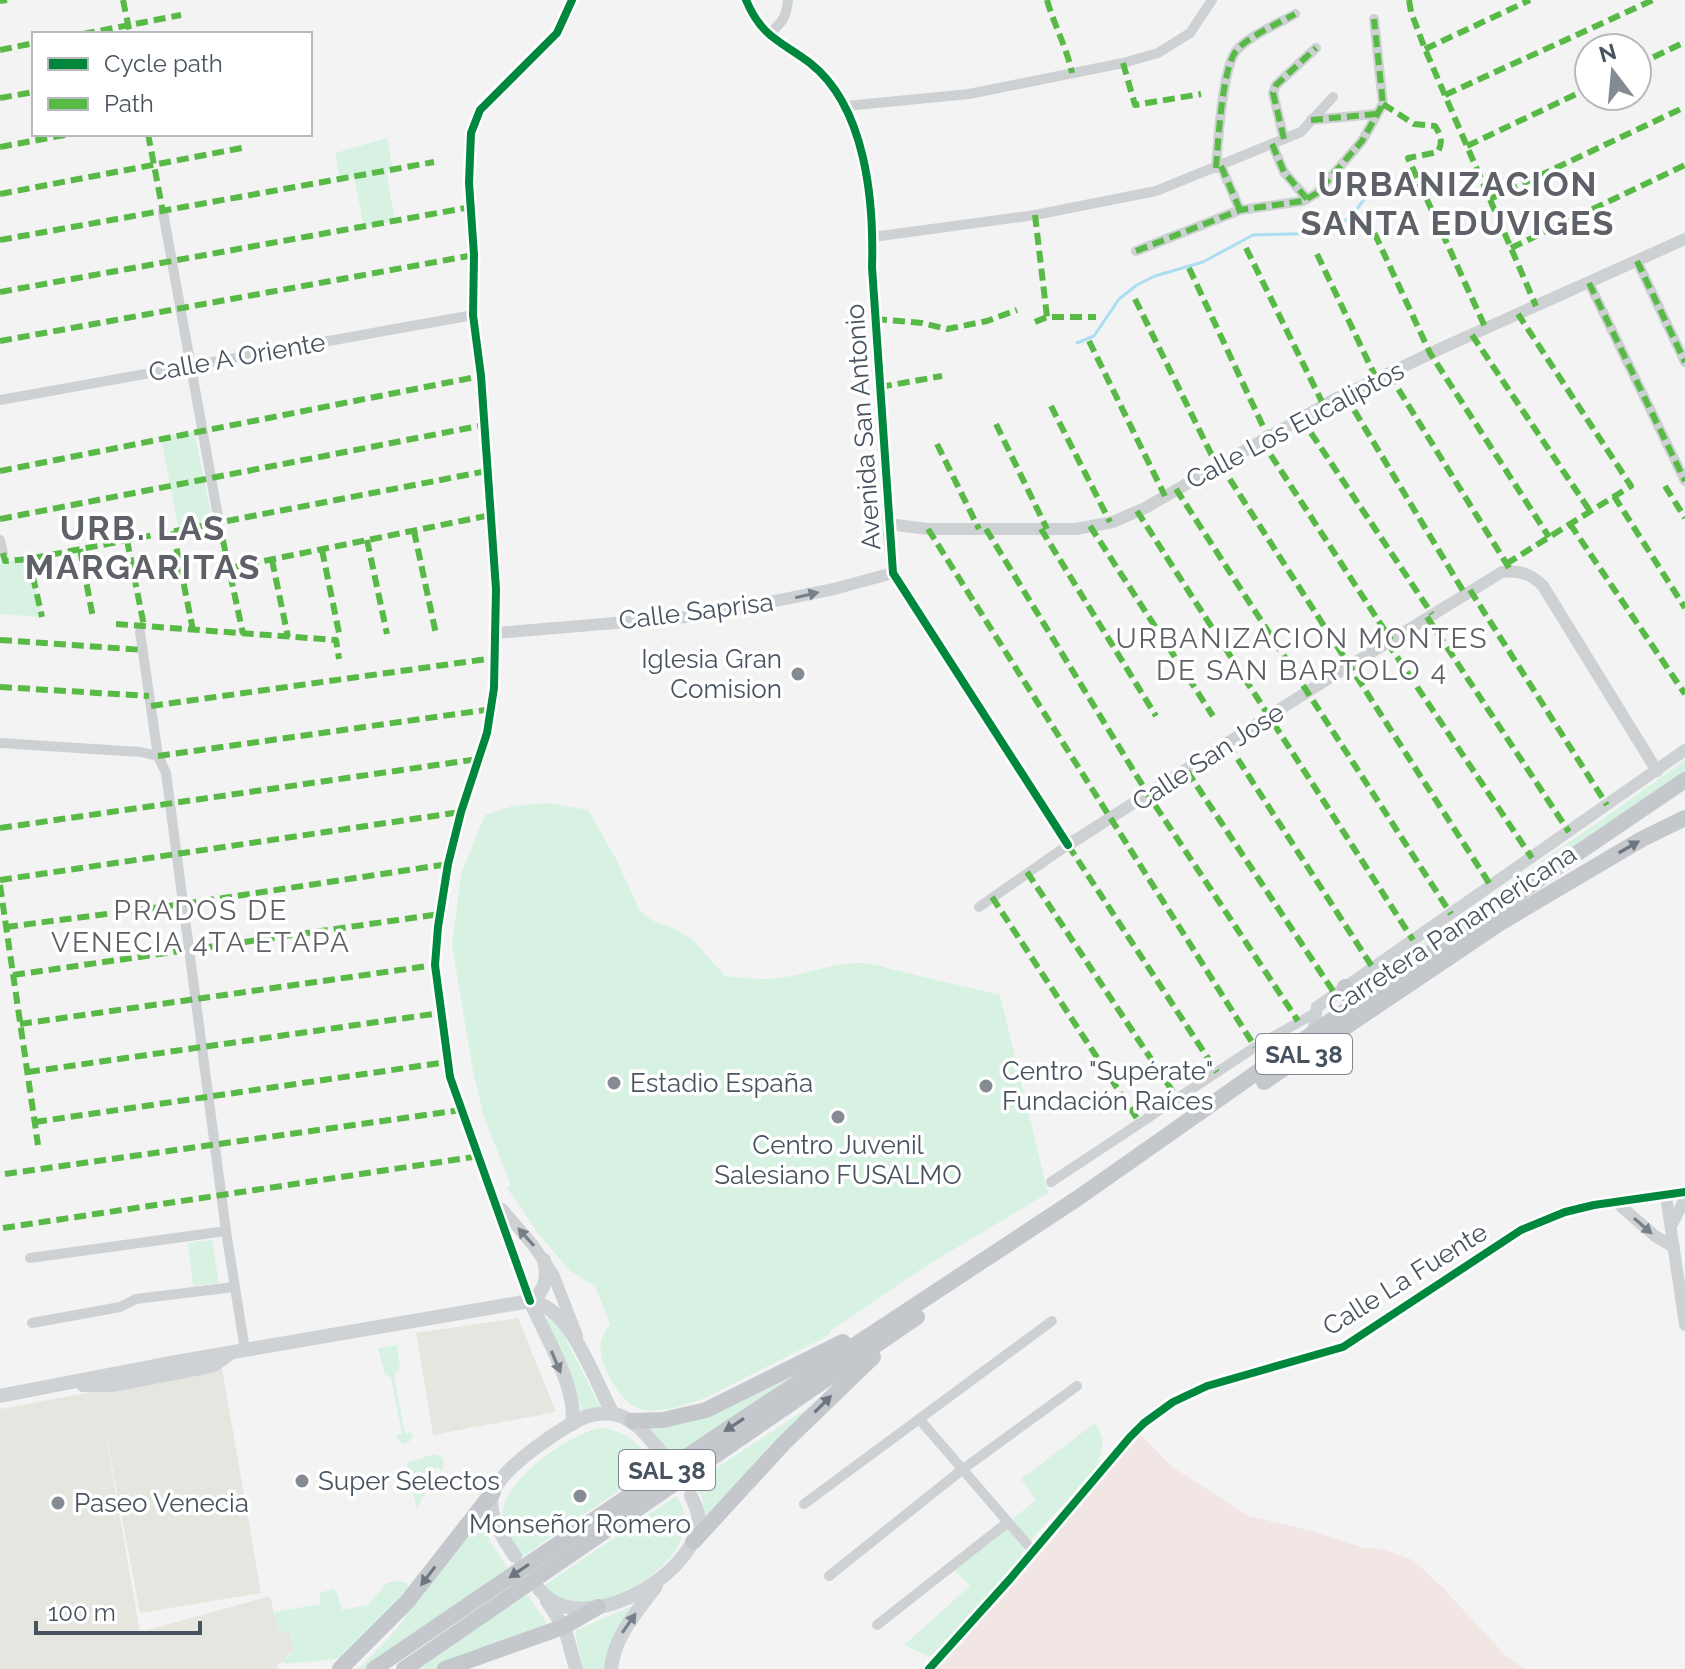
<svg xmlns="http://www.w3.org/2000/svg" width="1685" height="1669" font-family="Raleway,sans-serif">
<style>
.commercial{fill:#e6e6e1}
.medical{fill:#f1e6e4}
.green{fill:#d7f2e3}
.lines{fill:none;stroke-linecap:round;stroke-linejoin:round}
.stream{stroke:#abdef1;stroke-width:3}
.minor{stroke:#ced1d3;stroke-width:10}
.tertiary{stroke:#ced1d3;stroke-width:12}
.secondary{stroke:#cfd2d5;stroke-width:14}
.trunk{stroke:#c4c8cc;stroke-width:16}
.quiet{stroke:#58b947;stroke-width:6;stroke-dasharray:12 6;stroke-linecap:butt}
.cycleway-casing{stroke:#fff;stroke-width:13}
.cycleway{stroke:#00873e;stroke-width:8}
.oneway{fill:#777f88}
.oneway2{fill:#6d7680}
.oneway3{fill:#777f89}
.poi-dot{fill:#848b93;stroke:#fff;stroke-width:3}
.labels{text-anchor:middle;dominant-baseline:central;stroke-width:7;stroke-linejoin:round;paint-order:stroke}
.shield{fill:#fff;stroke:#7f8790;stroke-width:2}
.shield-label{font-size:24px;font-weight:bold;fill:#485360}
.street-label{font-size:26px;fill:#485360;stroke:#fff}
.poi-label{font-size:26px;fill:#485360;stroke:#fff;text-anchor:start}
.neighbourhood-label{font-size:28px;letter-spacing:2px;fill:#5e6167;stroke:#fff}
.district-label{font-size:34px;font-weight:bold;letter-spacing:2px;fill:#5e6167;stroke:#fff}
</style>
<rect width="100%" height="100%" fill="#f3f3f3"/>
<g class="commercial">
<polygon points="518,1318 556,1412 433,1435 416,1333"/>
<polygon points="222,1368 261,1593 140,1613 102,1413 140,1632 270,1596 278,1629 290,1631 294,1652 287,1654 285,1662 277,1664 278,1669 0,1669 0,1409"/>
</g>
<polygon class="medical" points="1139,1433 1172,1467 1249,1516 1311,1531 1364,1548 1381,1549 1413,1560 1442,1587 1506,1656 1524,1669 934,1669"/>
<g class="green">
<polygon points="387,138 393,169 386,171 395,221 364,227 354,177 340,180 335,153"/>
<polygon points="194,431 213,524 179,530 161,438"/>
<polygon points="29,559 42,617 0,614 0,562"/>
<path d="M1685,760V780L1353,1007L1346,995C1459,917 1574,841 1685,760Z"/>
<path d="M549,803L588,810L616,859L639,909L651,920L672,928L693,940L725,976C738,977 751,979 764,979C808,979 846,951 890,969L1000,995L1048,1193L929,1264L833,1329L826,1337L705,1398C686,1405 664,1413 644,1410C621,1407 596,1362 601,1341C602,1335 607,1329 610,1324L595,1286L570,1271L538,1233L507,1188L511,1185L484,1117L473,1071L452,945L461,874L485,815L513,806Z"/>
<polygon points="212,1240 219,1283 193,1286 188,1243"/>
<polygon points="548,1317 560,1328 602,1410 581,1417 580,1403 546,1321"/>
<polygon points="397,1345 400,1368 394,1376 405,1433 412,1433 413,1436 409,1442 403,1444 395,1436 402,1434 391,1377 385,1375 378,1348"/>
<path d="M816,1362L675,1459L647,1428C709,1426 762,1389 816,1362Z"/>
<polygon points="826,1396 772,1443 705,1520 702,1496 692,1484"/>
<polygon points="1096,1422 1103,1440 1098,1466 1029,1542 1010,1521 1036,1500 1021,1479"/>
<path d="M601,1428C627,1431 640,1445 656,1465L522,1557C515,1545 503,1532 502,1518C500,1482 569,1433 601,1428Z"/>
<polygon points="435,1454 442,1457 444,1466 442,1471 436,1467 420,1487 425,1492 417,1509 406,1463"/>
<path d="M676,1496C711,1546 632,1598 588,1604C573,1605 553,1596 542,1587Z"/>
<polygon points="484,1518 490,1542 508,1568 364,1669 358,1669 396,1630 430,1583"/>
<polygon points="1005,1525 1024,1548 1019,1560 930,1657 904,1645 970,1586 951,1567"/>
<polygon points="397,1581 407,1583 408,1590 346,1658 285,1664 285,1656 294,1652 290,1632 283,1632 278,1629 274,1612 320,1604 320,1593 332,1589 337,1592 342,1610 368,1605 387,1583"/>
<polygon points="527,1595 550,1627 439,1669 414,1669"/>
<polygon points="636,1604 609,1647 604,1669 583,1669 575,1631"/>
</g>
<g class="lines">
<polyline class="stream" points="1077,343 1094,336 1119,299 1137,285 1155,276 1203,262 1253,235 1327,233 1352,216 1365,198"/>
<g class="minor">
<path d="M746,0C762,38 781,41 810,63C866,107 874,201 872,267L888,524"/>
<path d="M768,34C781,25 787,16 788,0"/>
<polyline points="846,106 969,94 1123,63 1158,53 1190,33 1212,0"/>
<polyline points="1311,120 1376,114"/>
<polyline points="1284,139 1273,93 1276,85 1316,48"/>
<polyline points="1272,144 1284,172 1307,199"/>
<polyline points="1221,166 1240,210"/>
<path d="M1216,168C1218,143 1222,69 1236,51C1247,37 1279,23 1295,14"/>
<polyline points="163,212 219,522"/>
<polyline points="873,237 1035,215 1156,191 1301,132 1333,97"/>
<polyline points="1136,251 1240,210 1303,201 1317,193 1362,141 1383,104 1374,19"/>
<polyline points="1637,261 1685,362"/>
<polyline points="1589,283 1685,481"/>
<polyline points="0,400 473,315"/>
<polyline points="0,540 3,553"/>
<polyline points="140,632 158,756"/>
<polyline points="0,743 141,752 158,756 166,773 226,1231 245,1350"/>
<polyline points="979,907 1068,845"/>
<polyline points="1051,1182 1255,1047 1315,1013"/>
<polyline points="30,1258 226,1231"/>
<polyline points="32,1323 120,1307 136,1299 234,1287"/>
<polyline points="920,1420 1033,1551"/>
<polyline points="804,1504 1052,1321"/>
<polyline points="829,1576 963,1469 1077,1386"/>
<polyline points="877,1625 1008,1522"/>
</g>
<g class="tertiary">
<polyline points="496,633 686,617 731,610 834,589 893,573"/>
<path d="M1657,771L1543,586C1531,574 1520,570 1502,572L1307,692L1068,845L893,573L888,524L928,529H1076L1113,522L1145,508L1333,400L1444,347L1685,239"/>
<polyline points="1313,1033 1317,1007 1685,750"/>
<polyline points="1666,1196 1685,1325"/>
<polyline points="1615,1201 1655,1236 1674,1247"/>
<polyline points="502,1209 532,1244 553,1274 577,1336"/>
<polyline points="1671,1226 1685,1199"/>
<polyline points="530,1301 450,1077 435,965 438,927 448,864 461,812 487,733 494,688 496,589 481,376 473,315 474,255 469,183 471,133 480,110 557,33 572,0"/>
<polyline points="929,1669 1010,1579 1130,1437 1144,1423 1173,1402 1207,1386 1343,1347 1521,1230 1565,1212 1594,1205 1685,1192"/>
</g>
<g class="secondary">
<path d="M530,1301C545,1335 578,1389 572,1424"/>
<path d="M530,1301C546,1292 548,1276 544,1260"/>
<polyline points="83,1385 113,1385 196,1369 214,1365 229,1354"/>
<path d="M0,1396L175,1362L530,1301C571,1306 595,1382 613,1414"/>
<path d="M515,1556C504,1540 486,1514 493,1493C500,1469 565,1424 588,1416C596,1414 605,1413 613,1414C634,1417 648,1437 661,1452"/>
<path d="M539,1589C579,1641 690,1579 698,1525C700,1514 695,1505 691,1496"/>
<polyline points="547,1601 565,1629 576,1669"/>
<path d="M611,1669C614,1636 637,1612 656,1586"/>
</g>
<g class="trunk">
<polyline points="1345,987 1353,1007"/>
<polyline points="1264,1082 1500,923 1642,839 1685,818"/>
<polyline points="632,1421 663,1420 706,1410 843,1342"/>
<polyline points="693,1542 783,1444 873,1357"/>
<polyline points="340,1669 407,1602 493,1492"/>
<polyline points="374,1669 723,1432 1078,1198 1313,1033 1685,780"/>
<polyline points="404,1669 917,1317"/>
<polyline points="445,1669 563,1627 598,1607"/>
</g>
<g class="quiet">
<polyline points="123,0 130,34"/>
<path d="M1047,0C1054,25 1067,48 1072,73"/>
<polyline points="1409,0 1411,12 1425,49 1536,306"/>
<polyline points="0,1 7,0"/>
<polyline points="83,34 181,15"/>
<polyline points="1425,49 1530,0"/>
<polyline points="0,50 34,43"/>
<polyline points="1123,63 1135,105 1201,94"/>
<polyline points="1637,65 1685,42"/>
<polyline points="1445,95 1653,0"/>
<polyline points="0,98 34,92"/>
<path d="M1383,104L1414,124L1435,126C1441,135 1443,142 1438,152L1408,158L1486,329"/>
<polyline points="1311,120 1376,114"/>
<polyline points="148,134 163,212"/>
<polyline points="1284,139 1273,93 1276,85 1316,48"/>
<polyline points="1272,144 1284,172 1307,199"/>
<polyline points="1467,146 1589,88"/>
<polyline points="0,147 70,134"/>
<polyline points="1221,166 1240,210"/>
<path d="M1216,168C1218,143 1222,69 1236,51C1247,37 1279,23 1295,14"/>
<polyline points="0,194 247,147"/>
<polyline points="1490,199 1685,107"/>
<polyline points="1035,215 1047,317"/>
<polyline points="1367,217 1430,353 1549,537"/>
<polyline points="0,240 434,162"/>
<polyline points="1246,248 1324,406"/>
<polyline points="1511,248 1685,165"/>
<polyline points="1136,251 1240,210 1303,201 1317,193 1362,141 1383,104 1374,19"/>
<polyline points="1317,254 1377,380"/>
<polyline points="1637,261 1685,362"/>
<polyline points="1189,268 1268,437"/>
<polyline points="1589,283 1685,481"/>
<polyline points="0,292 471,207"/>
<polyline points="1135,299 1217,466"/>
<polyline points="875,319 922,323 947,329 987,321 1017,310"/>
<polyline points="1035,322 1047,317 1096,317"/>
<polyline points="1472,335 1590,511"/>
<polyline points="0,341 474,255"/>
<polyline points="1089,341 1165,496"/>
<polyline points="1389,374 1511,571"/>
<polyline points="880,387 942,376"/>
<polyline points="1345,395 1465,594"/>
<polyline points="1051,406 1110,522"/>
<polyline points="1301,418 1432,614"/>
<polyline points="996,424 1047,529"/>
<polyline points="1261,440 1391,640"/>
<polyline points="937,444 979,529"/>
<polyline points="1220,464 1491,886"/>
<polyline points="0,471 481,376"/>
<polyline points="1665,486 1685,518"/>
<polyline points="1176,489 1451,914"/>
<polyline points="1614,496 1685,608"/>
<polyline points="1137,511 1413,940"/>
<polyline points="0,519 484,425"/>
<polyline points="219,522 243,634"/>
<polyline points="1570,524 1685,694"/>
<polyline points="1090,526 1213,716"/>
<polyline points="928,529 1255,1047"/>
<polyline points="986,529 1149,796 1298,1021"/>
<polyline points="1041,529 1156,716"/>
<polyline points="173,531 193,630"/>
<polyline points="414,531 436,634"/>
<polyline points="127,540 144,626"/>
<polyline points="367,540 387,634"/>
<polyline points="80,549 93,618"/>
<polyline points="322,550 339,633"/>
<polyline points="3,553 5,561 29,559 487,471"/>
<polyline points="29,559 42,617"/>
<polyline points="272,560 288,637"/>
<polyline points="1506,564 1631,486 1518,314"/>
<polyline points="229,568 491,515"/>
<polyline points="1470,590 1607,805"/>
<polyline points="1427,617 1569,832"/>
<polyline points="116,624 336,640 339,659"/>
<polyline points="0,640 143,650"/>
<polyline points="1387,642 1532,858"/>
<polyline points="0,687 149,696"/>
<polyline points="151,706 494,658"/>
<polyline points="1228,744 1373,968"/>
<polyline points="158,756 492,709"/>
<polyline points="1187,771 1335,994"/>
<polyline points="0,828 478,759"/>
<polyline points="1068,845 1217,1072"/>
<polyline points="1027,872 1177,1098"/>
<polyline points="0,880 461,812"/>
<polyline points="0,885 38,1145"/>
<polyline points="992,897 1140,1123"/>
<polyline points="6,927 183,904 448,864"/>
<polyline points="13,975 440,914"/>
<polyline points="20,1024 435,965"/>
<polyline points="28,1072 440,1013"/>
<polyline points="35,1122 447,1062"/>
<polyline points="5,1174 461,1110"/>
<polyline points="3,1228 480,1156"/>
</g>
<g class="cycleway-casing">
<g id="cycleway">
<path d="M746,0C762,38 781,41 810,63C866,107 874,201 872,267L893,573L1068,845"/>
<polyline points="530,1301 450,1077 435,965 438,927 448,864 461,812 487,733 494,688 496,589 481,376 473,315 474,255 469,183 471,133 480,110 557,33 572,0"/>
<polyline points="929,1669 1010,1579 1130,1437 1144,1423 1173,1402 1207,1386 1343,1347 1521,1230 1565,1212 1594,1205 1685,1192"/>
</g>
</g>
<use href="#cycleway" class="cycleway"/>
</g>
<defs><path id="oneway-solid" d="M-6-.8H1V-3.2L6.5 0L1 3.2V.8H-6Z" transform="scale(2)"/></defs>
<g class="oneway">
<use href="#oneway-solid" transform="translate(807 595) rotate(-13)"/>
<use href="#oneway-solid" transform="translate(1643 1226) rotate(41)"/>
<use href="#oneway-solid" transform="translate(526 1237) rotate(-132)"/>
</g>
<g class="oneway2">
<use href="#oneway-solid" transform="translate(1629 847) rotate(-30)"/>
<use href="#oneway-solid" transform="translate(823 1404) rotate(-45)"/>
<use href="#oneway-solid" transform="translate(734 1425) rotate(147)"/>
<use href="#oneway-solid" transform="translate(519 1571) rotate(146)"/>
<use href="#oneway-solid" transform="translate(428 1576) rotate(127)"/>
</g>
<g class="oneway3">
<use href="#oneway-solid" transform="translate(556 1362) rotate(67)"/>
<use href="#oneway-solid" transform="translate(629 1623) rotate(-55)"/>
</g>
<g class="poi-dot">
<circle cx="798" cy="674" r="8"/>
<circle cx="614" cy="1083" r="8"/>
<circle cx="986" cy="1086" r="8"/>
<circle cx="838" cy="1117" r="8"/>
<circle cx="302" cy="1481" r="8"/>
<circle cx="580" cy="1496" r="8"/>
<circle cx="58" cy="1503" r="8"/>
</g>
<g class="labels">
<g class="shield">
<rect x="1256" y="1034" width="96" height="40" rx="6"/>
<rect x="619" y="1450" width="96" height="40" rx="6"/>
</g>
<g class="shield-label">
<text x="1304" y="1054">SAL 38</text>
<text x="667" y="1470">SAL 38</text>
</g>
<g class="street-label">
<text transform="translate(237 357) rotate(-10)">Calle A Oriente</text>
<text transform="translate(1295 425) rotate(-28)">Calle Los Eucaliptos</text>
<text transform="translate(863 427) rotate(-94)">Avenida San Antonio</text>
<text transform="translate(696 611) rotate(-7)">Calle Saprisa</text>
<text transform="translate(1208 757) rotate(-33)">Calle San Jose</text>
<text transform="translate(1452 930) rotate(-33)">Carretera Panamericana</text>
<text transform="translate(1405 1279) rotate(-32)">Calle La Fuente</text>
</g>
<g class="poi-label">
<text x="782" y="659" text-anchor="end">Iglesia Gran<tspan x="782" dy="30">Comision</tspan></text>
<text x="1002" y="1071">Centro "Supérate"<tspan x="1002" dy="30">Fundación Raíces</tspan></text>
<text x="630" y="1083">Estadio España</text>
<text x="838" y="1145" text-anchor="middle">Centro Juvenil<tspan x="838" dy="30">Salesiano FUSALMO</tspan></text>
<text x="318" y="1481">Super Selectos</text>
<text x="74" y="1503">Paseo Venecia</text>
<text x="580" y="1524" text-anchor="middle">Monseñor Romero</text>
</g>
<g class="neighbourhood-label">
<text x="1302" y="638">URBANIZACION MONTES<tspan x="1302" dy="32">DE SAN BARTOLO 4</tspan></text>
<text x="201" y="910">PRADOS DE<tspan x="201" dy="32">VENECIA 4TA ETAPA</tspan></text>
</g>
<g class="district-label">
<text x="1458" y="184">URBANIZACION<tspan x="1458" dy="39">SANTA EDUVIGES</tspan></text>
<text x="143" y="528">URB. LAS<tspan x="143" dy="39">MARGARITAS</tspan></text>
</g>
</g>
<rect x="32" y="32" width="280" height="104" fill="#ffffff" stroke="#b6babf" stroke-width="2"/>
<rect x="48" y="58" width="40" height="12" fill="#00873e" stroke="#b6babf" stroke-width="2"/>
<text x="104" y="72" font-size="24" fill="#485360">Cycle path</text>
<rect x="48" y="98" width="40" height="12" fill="#58b947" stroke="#b6babf" stroke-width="2"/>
<text x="104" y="112" font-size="24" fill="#485360">Path</text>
<g transform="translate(1613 72) rotate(344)"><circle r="38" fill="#ffffff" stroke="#b6babf" stroke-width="2"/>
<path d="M0-6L14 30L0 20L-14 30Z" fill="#848b93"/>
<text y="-12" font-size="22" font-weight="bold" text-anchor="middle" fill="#485360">N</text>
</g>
<path d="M36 1621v12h164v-12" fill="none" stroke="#485360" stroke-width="4"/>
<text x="48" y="1621" font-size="24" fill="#485360" stroke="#ffffff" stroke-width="6" paint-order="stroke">100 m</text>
</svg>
